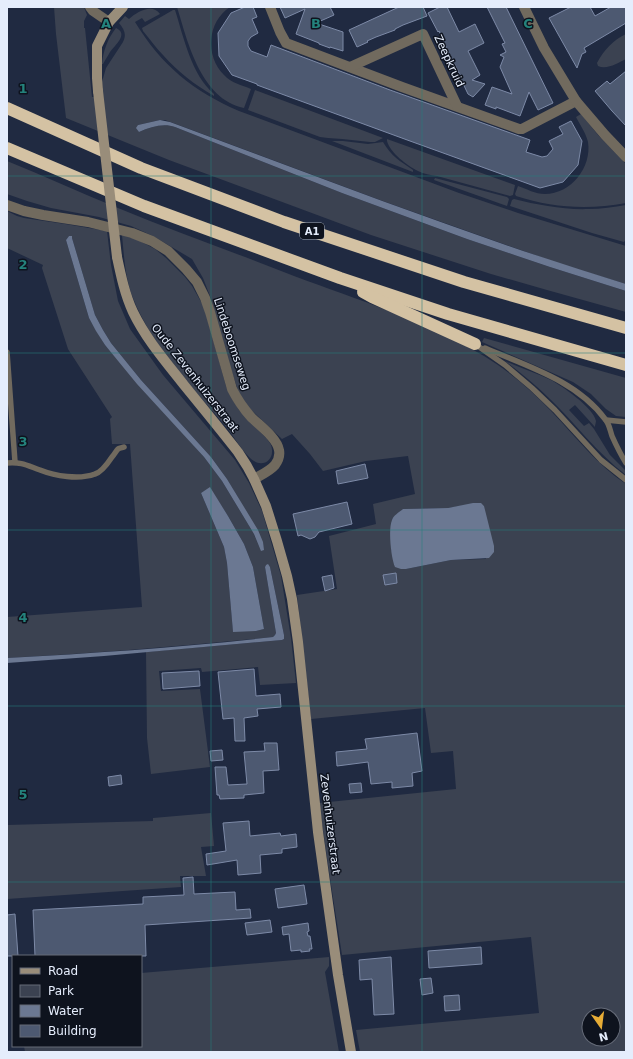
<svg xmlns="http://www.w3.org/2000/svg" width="633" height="1059" font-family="'DejaVu Sans',sans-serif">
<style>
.green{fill:#3b4251;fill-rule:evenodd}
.water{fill:#6b7892}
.building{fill:#4d5971;stroke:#7d8aa7}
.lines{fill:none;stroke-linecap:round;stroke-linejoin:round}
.lane{stroke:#716a5e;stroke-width:5.5}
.street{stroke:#716a5e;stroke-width:10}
.secondary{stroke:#998d7a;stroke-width:10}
.highway{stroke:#d4c2a3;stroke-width:12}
.secondary-bridge{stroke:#998d7a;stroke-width:10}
.grid{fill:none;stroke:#24827c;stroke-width:1;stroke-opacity:0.55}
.labels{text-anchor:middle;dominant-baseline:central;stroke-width:3;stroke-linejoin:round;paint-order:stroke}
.shield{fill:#0e131e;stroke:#a4acb9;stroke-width:1}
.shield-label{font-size:10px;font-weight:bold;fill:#e5edfc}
.street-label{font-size:11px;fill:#e5edfc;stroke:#0e131e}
.grid-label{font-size:13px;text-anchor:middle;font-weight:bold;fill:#24827c;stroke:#0e131e;stroke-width:3;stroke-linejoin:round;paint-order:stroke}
</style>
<rect width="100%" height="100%" fill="#202a41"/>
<g class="green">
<path d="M54,7H84L87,15L84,21V28H85L92,97L103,96L102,82L106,68L123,42C127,34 124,29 119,23L125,16L129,19C137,12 152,3 160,14L145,22L142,18L135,22C161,65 193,91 239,111L459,193L518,213L626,246V284L566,266L380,200L165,120H160L138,125L139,132C151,127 163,123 175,127L342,193L467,239L550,267L626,291V312L547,290L491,274L371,235L169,160L66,118L56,34Z"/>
<path d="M177,7H230C207,22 205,56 224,75C231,83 242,85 251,89L244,108C201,99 188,43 177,7Z"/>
<path d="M173,10H175C184,38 191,74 214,94V96C195,85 178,72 163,55C156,48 150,39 143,31L142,28Z"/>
<path d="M116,28C129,34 115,45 110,52C108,56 105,60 103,64H102C103,51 108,38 116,28Z"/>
<path d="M626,34V59C618,63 607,70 598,66L597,63C604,50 613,40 626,34Z"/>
<polygon points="255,90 383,138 375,142 370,142 342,139 328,138 320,137 248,110"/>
<path d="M581,114L598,135L626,164V203C589,210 552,208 516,196L515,194L518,186C527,189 535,194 545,194C571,194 592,167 588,142C586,133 580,125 576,117Z"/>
<path d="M387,139L515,185L513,195L510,196L437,176C430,175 424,174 418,171C408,166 390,153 387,141Z"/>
<path d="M332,141H343L368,144L383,142C391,156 400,161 413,170V172Z"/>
<path d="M7,161C44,176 81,193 118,208C176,232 236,253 294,276C358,300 424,320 484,356C509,371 532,391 552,412C576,437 597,465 626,484V1052H360L356,1030L539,1013L531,937L342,955L330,878L319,803L456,789L453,751L431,753L425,708L311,719L297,595L337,589L329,536L376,524L373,504L415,494L408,456L366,461L323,471L310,454L292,434L282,439L247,406L239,393L225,352L210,296L203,278L192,259L153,236L131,226L99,217L51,208L27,201L7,194ZM479,503L484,506L486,559L451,560L406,569L391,550L392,519L403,509L448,508ZM589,1015H613V1039H589Z"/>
<polygon points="435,178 507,197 509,199 507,206 434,180"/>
<path d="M514,199C538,205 564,210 589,209C601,209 614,207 626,205V239L624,242L592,233L510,206L512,200Z"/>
<path d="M7,211L17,216L24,218L65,224L107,231L111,265L118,301L130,329L163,375L235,460L249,483L262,511L281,576L291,638L296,683L260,685L258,667L202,672L201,668L159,671L161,691L200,689L210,767L151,774L147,738L146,652L282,640L284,639V635L270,567L268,565H266L265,567L276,633L275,635L273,637C185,646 96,653 7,658V617L142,607L130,444H112L110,419L112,417L68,349L42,268L43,265L7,248ZM69,236H72V238L95,315L103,330L111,343L141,380L211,457L227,479L239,499L261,551L254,534L222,481L204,457L105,345L89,318L66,240ZM210,488L228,516L244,544L253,567L264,629L256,631H233L227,563L224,547L201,493Z"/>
<path d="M122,235L132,237L155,249L166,258L185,277L192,286L204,307L226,386L232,399L239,410L267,439C269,442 272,445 272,450C273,460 263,467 254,461C244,455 232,433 223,423C190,385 152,346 133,298C125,278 124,256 122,235Z"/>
<polygon points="484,338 626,378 626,417 616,416 606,409 591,394 573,382 482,342"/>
<path d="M505,361C520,368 536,373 551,380C562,386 594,408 596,421C596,422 595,425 595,427L575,405L569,410L584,426L589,423L594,429L610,455L626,471V475C597,453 576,424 550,399C536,385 521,373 505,361Z"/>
<polygon points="211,813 214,846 201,847 206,876 180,876 181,887 7,899 7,825 153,821 153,818"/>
<polygon points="329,957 329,966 325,972 339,1052 25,1052 24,1046 141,1046 141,973"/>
</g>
<g class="water">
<path d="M160,120L170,122C321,178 472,237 626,284V291L550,267L467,239L342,193L175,127C163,123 151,127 139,132L136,128L138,125Z"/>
<polygon points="69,236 72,236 72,238 95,315 103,330 111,343 141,380 211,457 227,479 258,530 263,542 264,550 261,551 254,534 222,481 204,457 137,384 105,345 96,331 89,318 66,240"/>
<polygon points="210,487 228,516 244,544 253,567 264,629 256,631 233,632 227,563 224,547 201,493"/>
<path d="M473,503H481L484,506L494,546V552L489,558L451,560L406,569H401L395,567C391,558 388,529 392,520C393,516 399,512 403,509L448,508Z"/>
<path d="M268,564L270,567L284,635V639L282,640L104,656L7,663V658C96,653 185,647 273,637L275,635L276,633L265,567L266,565Z"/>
</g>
<g class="building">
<polygon points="245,7 253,7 257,17 252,19 258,33 251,37 248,41 248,46 251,51 267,57 271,45 390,90 530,140 526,152 542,157 547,156 553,149 549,141 563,134 559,127 571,121 582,141 578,165 563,182 540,188 410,141 257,85 257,84 232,75 219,56 218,33 231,13"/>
<polygon points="280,7 330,7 334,15 316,23 343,32 343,51 330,47 330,48 319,44 319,43 296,34 305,9 285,18"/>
<polygon points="399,7 423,7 427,16 403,25 395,29 395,30 376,37 367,41 368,42 357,47 349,30"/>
<polygon points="440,7 447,7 459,32 475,24 484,43 468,51 480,75 472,80 485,84 473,97 468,94 459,75 460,75 452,59 451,59 443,40 439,31 438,32 428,13"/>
<polygon points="487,7 506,7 553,103 538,110 529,92 520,116 496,107 496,109 485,105 492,87 512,94 500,67 504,57 500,55 506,52 502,44 505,43"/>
<polygon points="571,7 590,7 595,16 611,7 626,7 626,23 584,48 586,52 582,54 577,68 549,18"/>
<polygon points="626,71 626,126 612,111 595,91 607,81 610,84"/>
<polygon points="365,464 368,478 338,484 336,471"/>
<polygon points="347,502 352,524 319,532 315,537 310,539 301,535 298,536 293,514"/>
<polygon points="396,573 397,583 385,585 383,575"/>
<polygon points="332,575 334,588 325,591 322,577"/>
<polygon points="254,669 256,696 280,694 281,707 257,709 258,716 244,718 245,741 235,741 234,718 223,719 218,672"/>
<polygon points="199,671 200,686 163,689 162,673"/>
<polygon points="417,733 422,771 412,773 413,786 392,788 392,782 371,784 368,762 337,766 336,752 367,749 365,739"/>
<polygon points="264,743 277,743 279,770 263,771 264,793 244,795 244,798 220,799 219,795 217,795 215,767 226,767 228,785 247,784 244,752 265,751"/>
<polygon points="222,750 223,760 211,761 210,751"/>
<polygon points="121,775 122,784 109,786 108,777"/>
<polygon points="361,783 362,792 350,793 349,784"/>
<polygon points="249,821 250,836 280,833 281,836 296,834 297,847 282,849 282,853 260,855 261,873 238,875 237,860 207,865 206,854 226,851 223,823"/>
<polygon points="193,877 194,894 235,892 236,910 250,909 251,918 145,925 146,956 35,956 33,910 143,904 143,897 184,895 183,878"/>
<polygon points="304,885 307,904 278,908 275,889"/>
<polygon points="15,914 18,956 7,956 7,915"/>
<polygon points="270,920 272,932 247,935 245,923"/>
<polygon points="308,923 309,931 307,932 308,936 310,936 312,949 309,949 310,951 301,952 301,950 291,951 289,934 283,935 282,927"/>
<polygon points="481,947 482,964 429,968 428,951"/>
<polygon points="391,957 394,1014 374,1015 372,979 360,980 359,960"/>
<polygon points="431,978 433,993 422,995 420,979"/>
<polygon points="459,995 460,1010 445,1011 444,996"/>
</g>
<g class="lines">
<g class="lane">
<polyline points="475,344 505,365 532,388 555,410 601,460 626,480"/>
<path d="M485,348C527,366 577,381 605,419C609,423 610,430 612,436C616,445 621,455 626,463"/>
<polyline points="7,352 15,462"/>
<polyline points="606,420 626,422"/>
<path d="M7,463C22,462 26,465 40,470C55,476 79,480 95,474C102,472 108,463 112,457C114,455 116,451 118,449C119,448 122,448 124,447"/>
</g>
<g class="street">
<polyline points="90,7 93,11 109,22"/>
<polyline points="270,7 280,32 286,43 402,87 519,129 522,129 576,101"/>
<polyline points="524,7 544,48 576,101 605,135 626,157"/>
<polyline points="350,67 423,34 457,106"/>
<path d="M7,205L24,211L43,215L88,222L132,233L152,241L168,251L186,269L197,282L205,298L210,312L232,389C237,399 243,408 251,417C260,426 277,438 279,450C280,455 278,461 275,465C270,471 261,475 254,479"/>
</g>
<g class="secondary">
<polyline points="98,91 97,78 97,46 109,22 123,7"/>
<path d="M117,257C121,276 125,295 133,312C146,339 166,362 184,385C202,407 220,429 238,452L247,466L254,479L266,506L277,541L287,576L292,599L298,642L318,832L338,975L351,1052"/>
</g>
<g class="highway">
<polyline points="7,108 141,168 284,222 464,282 626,328"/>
<polyline points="7,148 144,206 340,278 448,314 626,365"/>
<polyline points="363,292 372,297 475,344"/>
</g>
<polyline class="secondary-bridge" points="98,91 117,257"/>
</g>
<path class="grid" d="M211,7V1052M422,7V1052M7,176H626M7,353H626M7,530H626M7,706H626M7,882H626"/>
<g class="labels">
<rect class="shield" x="300" y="223" width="24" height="16" rx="3"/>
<g class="shield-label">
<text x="312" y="231">A1</text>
</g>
<g class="street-label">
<text transform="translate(449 61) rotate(65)">Zeepkruid</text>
<text transform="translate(232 344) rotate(72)">Lindeboomseweg</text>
<text transform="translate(195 378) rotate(52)">Oude Zevenhuizerstraat</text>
<text transform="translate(330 824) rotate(83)">Zevenhuizerstraat</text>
</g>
</g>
<g class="grid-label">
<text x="106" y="28">A</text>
<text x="316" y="28">B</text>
<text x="528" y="28">C</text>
<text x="23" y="93">1</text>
<text x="23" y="269">2</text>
<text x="23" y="446">3</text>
<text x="23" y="622">4</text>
<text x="23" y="799">5</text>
</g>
<rect width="633" height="1059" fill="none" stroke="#e5edfc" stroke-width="16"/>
<rect x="12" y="955" width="130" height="92" fill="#0e131e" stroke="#646a77"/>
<rect x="20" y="968" width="20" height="6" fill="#998d7a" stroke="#646a77"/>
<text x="48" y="975" font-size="12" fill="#e5edfc">Road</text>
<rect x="20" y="985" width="20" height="12" fill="#3b4251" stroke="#646a77"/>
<text x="48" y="995" font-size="12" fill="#e5edfc">Park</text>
<rect x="20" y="1005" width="20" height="12" fill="#6b7892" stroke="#646a77"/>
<text x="48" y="1015" font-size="12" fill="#e5edfc">Water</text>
<rect x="20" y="1025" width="20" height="12" fill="#4d5971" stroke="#646a77"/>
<text x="48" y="1035" font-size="12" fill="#e5edfc">Building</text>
<g transform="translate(601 1027) rotate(166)"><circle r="19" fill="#0e131e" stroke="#646a77"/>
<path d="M0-3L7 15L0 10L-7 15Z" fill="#e6ac36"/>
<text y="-6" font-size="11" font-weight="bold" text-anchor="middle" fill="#e5edfc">N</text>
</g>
</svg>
